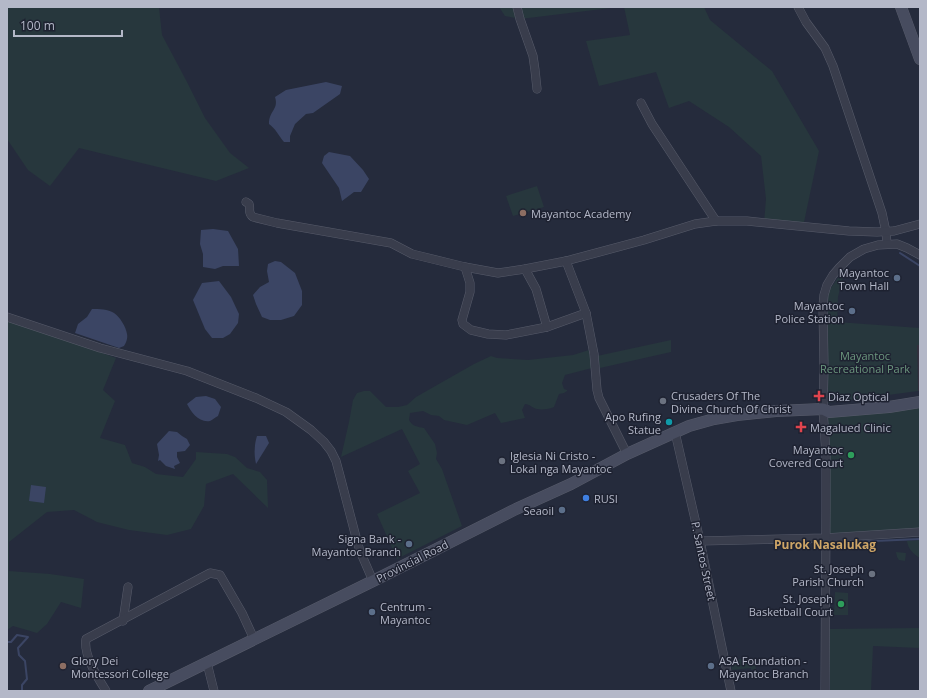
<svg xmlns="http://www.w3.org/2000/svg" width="927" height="698" font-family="'Open Sans',sans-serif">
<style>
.medical{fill:#34303e}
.green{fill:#27373d}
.water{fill:#3b4564}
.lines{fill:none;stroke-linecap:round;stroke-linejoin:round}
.stream{stroke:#3b4564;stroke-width:2}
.street-casing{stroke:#575b6a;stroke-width:9}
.secondary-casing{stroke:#575b6a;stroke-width:12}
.street{stroke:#393d4c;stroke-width:8}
.secondary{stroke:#474c5f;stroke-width:11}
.education-dot{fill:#8d6e63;stroke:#1e2231;stroke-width:1.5}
.service-dot{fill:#5c6f8a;stroke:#1e2231;stroke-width:1.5}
.health-dot{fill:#e0444e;stroke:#1e2231;stroke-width:1.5}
.worship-dot{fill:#6b7280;stroke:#1e2231;stroke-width:1.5}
.culture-dot{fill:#0f9aa8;stroke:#1e2231;stroke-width:1.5}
.leisure-dot{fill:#2e9e5b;stroke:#1e2231;stroke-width:1.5}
.shop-dot{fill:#3f7fe0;stroke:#1e2231;stroke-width:1.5}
.labels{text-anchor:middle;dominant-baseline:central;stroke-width:3;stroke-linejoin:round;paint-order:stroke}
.poi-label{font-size:11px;fill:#b4b8c8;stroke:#1e2231;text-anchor:start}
.park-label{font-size:11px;fill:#6c977e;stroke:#1e2231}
.street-label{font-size:11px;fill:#b4b8c8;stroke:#1e2231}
.neighbourhood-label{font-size:12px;font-weight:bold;fill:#cfa667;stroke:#1e2231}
</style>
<rect width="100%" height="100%" fill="#252b3c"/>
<polygon class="medical" points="917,345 920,345 920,391 918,391"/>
<g class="green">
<polygon points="7,7 159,7 162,35 187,82 205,118 230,153 249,168 216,181 79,148 50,186 28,170 7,139"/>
<polygon points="499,7 619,7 520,19 505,16"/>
<polygon points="624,7 704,7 710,20 772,71 819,151 803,227 764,223 766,199 761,156 729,127 689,101 669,108 656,72 599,86 586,41 630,35"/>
<polygon points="537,186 544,207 513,216 506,196"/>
<polygon points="845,268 838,297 837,322 920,328 920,345 917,345 918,391 828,403 828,292"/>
<polygon points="7,318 116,358 103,390 115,401 100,438 125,445 132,463 145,467 156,474 183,477 196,459 196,452 227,454 235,457 247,468 260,472 267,480 268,508 233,474 206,484 204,506 191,529 167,535 129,530 97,522 74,510 47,512 9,542 9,571 50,574 84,579 81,608 61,602 47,624 37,633 13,626 7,630"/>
<polygon points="671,340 671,352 600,368 597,356"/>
<path d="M589,350L592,368L565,375L562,383L564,389L567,390V391L564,393L559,394L554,407C550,409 542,410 537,409C532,408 530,404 525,404L522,410L525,418L501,423L495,413L467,425L444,420L439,416L431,415L423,411L410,413L409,420C412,426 418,427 424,428L435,444L437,453L436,459L442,469L462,526L397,559L377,514L420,493L408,471L420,464L402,429L341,457L349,422L353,400L357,393L364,391H370L386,407H398L407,405L416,397L474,364L491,356L497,358L528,360L573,355Z"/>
<polygon points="920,406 920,530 830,535 828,415"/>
<path d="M920,540V558C913,554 908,549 907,541Z"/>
<polygon points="896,552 906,553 905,561 899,560 897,557"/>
<polygon points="835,592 848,593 848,615 834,615"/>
<polygon points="920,628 920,648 873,646 871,691 830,691 829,629"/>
<polygon points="755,658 756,669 751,670 751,668 732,670 731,660"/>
</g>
<g class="water">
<path d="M326,82L342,86L340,94L313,113L306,114L295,124L290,136V142H284C279,136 275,128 269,124C269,110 279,110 275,97L286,90Z"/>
<polygon points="329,152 350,156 363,170 369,179 361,192 354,192 342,201 339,188 322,163 324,156"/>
<polygon points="213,229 228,231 238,249 239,266 223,266 215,269 203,267 203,254 200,244 201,230"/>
<polygon points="275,261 281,262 295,273 302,291 302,305 294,316 281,320 270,320 262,317 256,304 253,295 260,287 269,282 267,271 268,264"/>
<polygon points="219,281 231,297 239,314 238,323 230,334 223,338 212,338 205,329 193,300 202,283"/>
<path d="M92,309C99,309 108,309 114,313C120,317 126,327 127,334C128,338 126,343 124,346L119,348L75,333L78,324L87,317Z"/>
<path d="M206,396L215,399L221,407L218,416C216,417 212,420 210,421C199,423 191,412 187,404L196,397Z"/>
<polygon points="169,431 177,432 182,436 187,439 190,445 185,451 177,452 177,457 180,463 174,466 175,469 166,466 160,460 158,461 159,455 157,444"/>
<path d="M257,436H266L269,443L256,464C254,455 254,445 257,436Z"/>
<polygon points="31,485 46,487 44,503 29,501"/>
</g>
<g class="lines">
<g class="stream">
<polyline points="900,253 920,266"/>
<polyline points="769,543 810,543"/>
<polyline points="829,545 829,543 920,539"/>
<polyline points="7,642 11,642 17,635 28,637 18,648 19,655 25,661 27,679 22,685 22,691"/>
</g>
<g class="street-casing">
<g id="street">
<polyline points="517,7 520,19 533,56 535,70 537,89"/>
<polyline points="798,7 806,22 825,48 833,66 882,213 886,232 887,244"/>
<polyline points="641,103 652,124 716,221"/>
<path d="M246,202L249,204C251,209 247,213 253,217L277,223L391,243L412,254L465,267L498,273L525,269L566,261"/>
<polyline points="465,267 470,283 470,292 462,320 463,324 471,330 488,334 506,335 547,327 586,313"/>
<polyline points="525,269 536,289 547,327"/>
<polyline points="7,317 100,348 187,371 256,398 286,412 311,430 324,442 331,451 336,461 340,476 357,541 360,551 373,581"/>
<polyline points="675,432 700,541 709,585 731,691"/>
<polyline points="627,454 599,398 597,390 594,354 586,313 566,261 644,240 695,224 716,221 747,221 849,231 877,232 894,231 920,224"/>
<polyline points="700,541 825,538 920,532"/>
<polyline points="123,621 128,587"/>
<polyline points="207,663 214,691"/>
<path d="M106,691C98,678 83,655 86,639L210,573L220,575L242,613L254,639"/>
<polyline points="825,691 826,509 826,455 823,409 824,368 823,306 824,295 827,285 833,275 839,268 850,257 864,249 878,245 897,244 907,248 920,255"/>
</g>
</g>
<g class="secondary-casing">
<g id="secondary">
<polyline points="901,7 920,59"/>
<polyline points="149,691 373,581 516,509 571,484 627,454 689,426 714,419 737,415 776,411 823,409 829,412 889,407 920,402"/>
</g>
</g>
<use href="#street" class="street"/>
<use href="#secondary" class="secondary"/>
</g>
<g class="education-dot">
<circle cx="523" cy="213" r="4"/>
<circle cx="63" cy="666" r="4"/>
</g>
<g class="service-dot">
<circle cx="897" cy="278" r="4"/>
<circle cx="852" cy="311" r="4"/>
<circle cx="562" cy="510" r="4"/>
<circle cx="409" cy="544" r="4"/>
<circle cx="372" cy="612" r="4"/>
<circle cx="711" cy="666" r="4"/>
</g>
<g class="health-dot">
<path d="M817 390h4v4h4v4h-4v4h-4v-4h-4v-4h4z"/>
<path d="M799 421h4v4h4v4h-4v4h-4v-4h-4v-4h4z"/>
</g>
<g class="worship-dot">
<circle cx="663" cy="401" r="4"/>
<circle cx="502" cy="461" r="4"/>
<circle cx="872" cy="574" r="4"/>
</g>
<circle class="culture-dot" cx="669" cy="422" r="4"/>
<g class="leisure-dot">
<circle cx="851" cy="455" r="4"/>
<circle cx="841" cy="604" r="4"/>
</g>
<circle class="shop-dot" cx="586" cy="498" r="4"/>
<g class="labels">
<g class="poi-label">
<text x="531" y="213">Mayantoc Academy</text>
<text x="889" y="272" text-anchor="end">Mayantoc<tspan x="889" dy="13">Town Hall</tspan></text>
<text x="844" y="305" text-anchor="end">Mayantoc<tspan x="844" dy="13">Police Station</tspan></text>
<text x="671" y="395">Crusaders Of The<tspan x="671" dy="13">Divine Church Of Christ</tspan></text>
<text x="828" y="396">Diaz Optical</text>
<text x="661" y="416" text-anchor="end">Apo Rufing<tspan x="661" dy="13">Statue</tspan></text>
<text x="810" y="427">Magalued Clinic</text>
<text x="843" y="449" text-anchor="end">Mayantoc<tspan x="843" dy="13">Covered Court</tspan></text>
<text x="510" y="455">Iglesia Ni Cristo -<tspan x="510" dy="13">Lokal nga Mayantoc</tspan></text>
<text x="594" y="498">RUSI</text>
<text x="554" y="510" text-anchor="end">Seaoil</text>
<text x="401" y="538" text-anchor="end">Signa Bank -<tspan x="401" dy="13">Mayantoc Branch</tspan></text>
<text x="864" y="568" text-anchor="end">St. Joseph<tspan x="864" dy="13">Parish Church</tspan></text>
<text x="833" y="598" text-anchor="end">St. Joseph<tspan x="833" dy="13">Basketball Court</tspan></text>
<text x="380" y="606">Centrum -<tspan x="380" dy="13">Mayantoc</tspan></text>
<text x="71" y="660">Glory Dei<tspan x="71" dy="13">Montessori College</tspan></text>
<text x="719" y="660">ASA Foundation -<tspan x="719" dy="13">Mayantoc Branch</tspan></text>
</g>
<g class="park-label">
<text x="865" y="355">Mayantoc<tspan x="865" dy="13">Recreational Park</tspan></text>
</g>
<g class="street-label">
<text transform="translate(412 561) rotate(-27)">Provincial Road</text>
<text transform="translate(704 561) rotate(78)">P. Santos Street</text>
</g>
<g class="neighbourhood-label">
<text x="825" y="544">Purok Nasalukag</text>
</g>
</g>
<rect width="927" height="698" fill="none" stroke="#b4b8c8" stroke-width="16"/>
<path d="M14 30v6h108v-6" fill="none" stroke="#b4b8c8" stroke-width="2"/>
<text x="20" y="30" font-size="12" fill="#b4b8c8" stroke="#1e2231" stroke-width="3" paint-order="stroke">100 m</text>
</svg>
